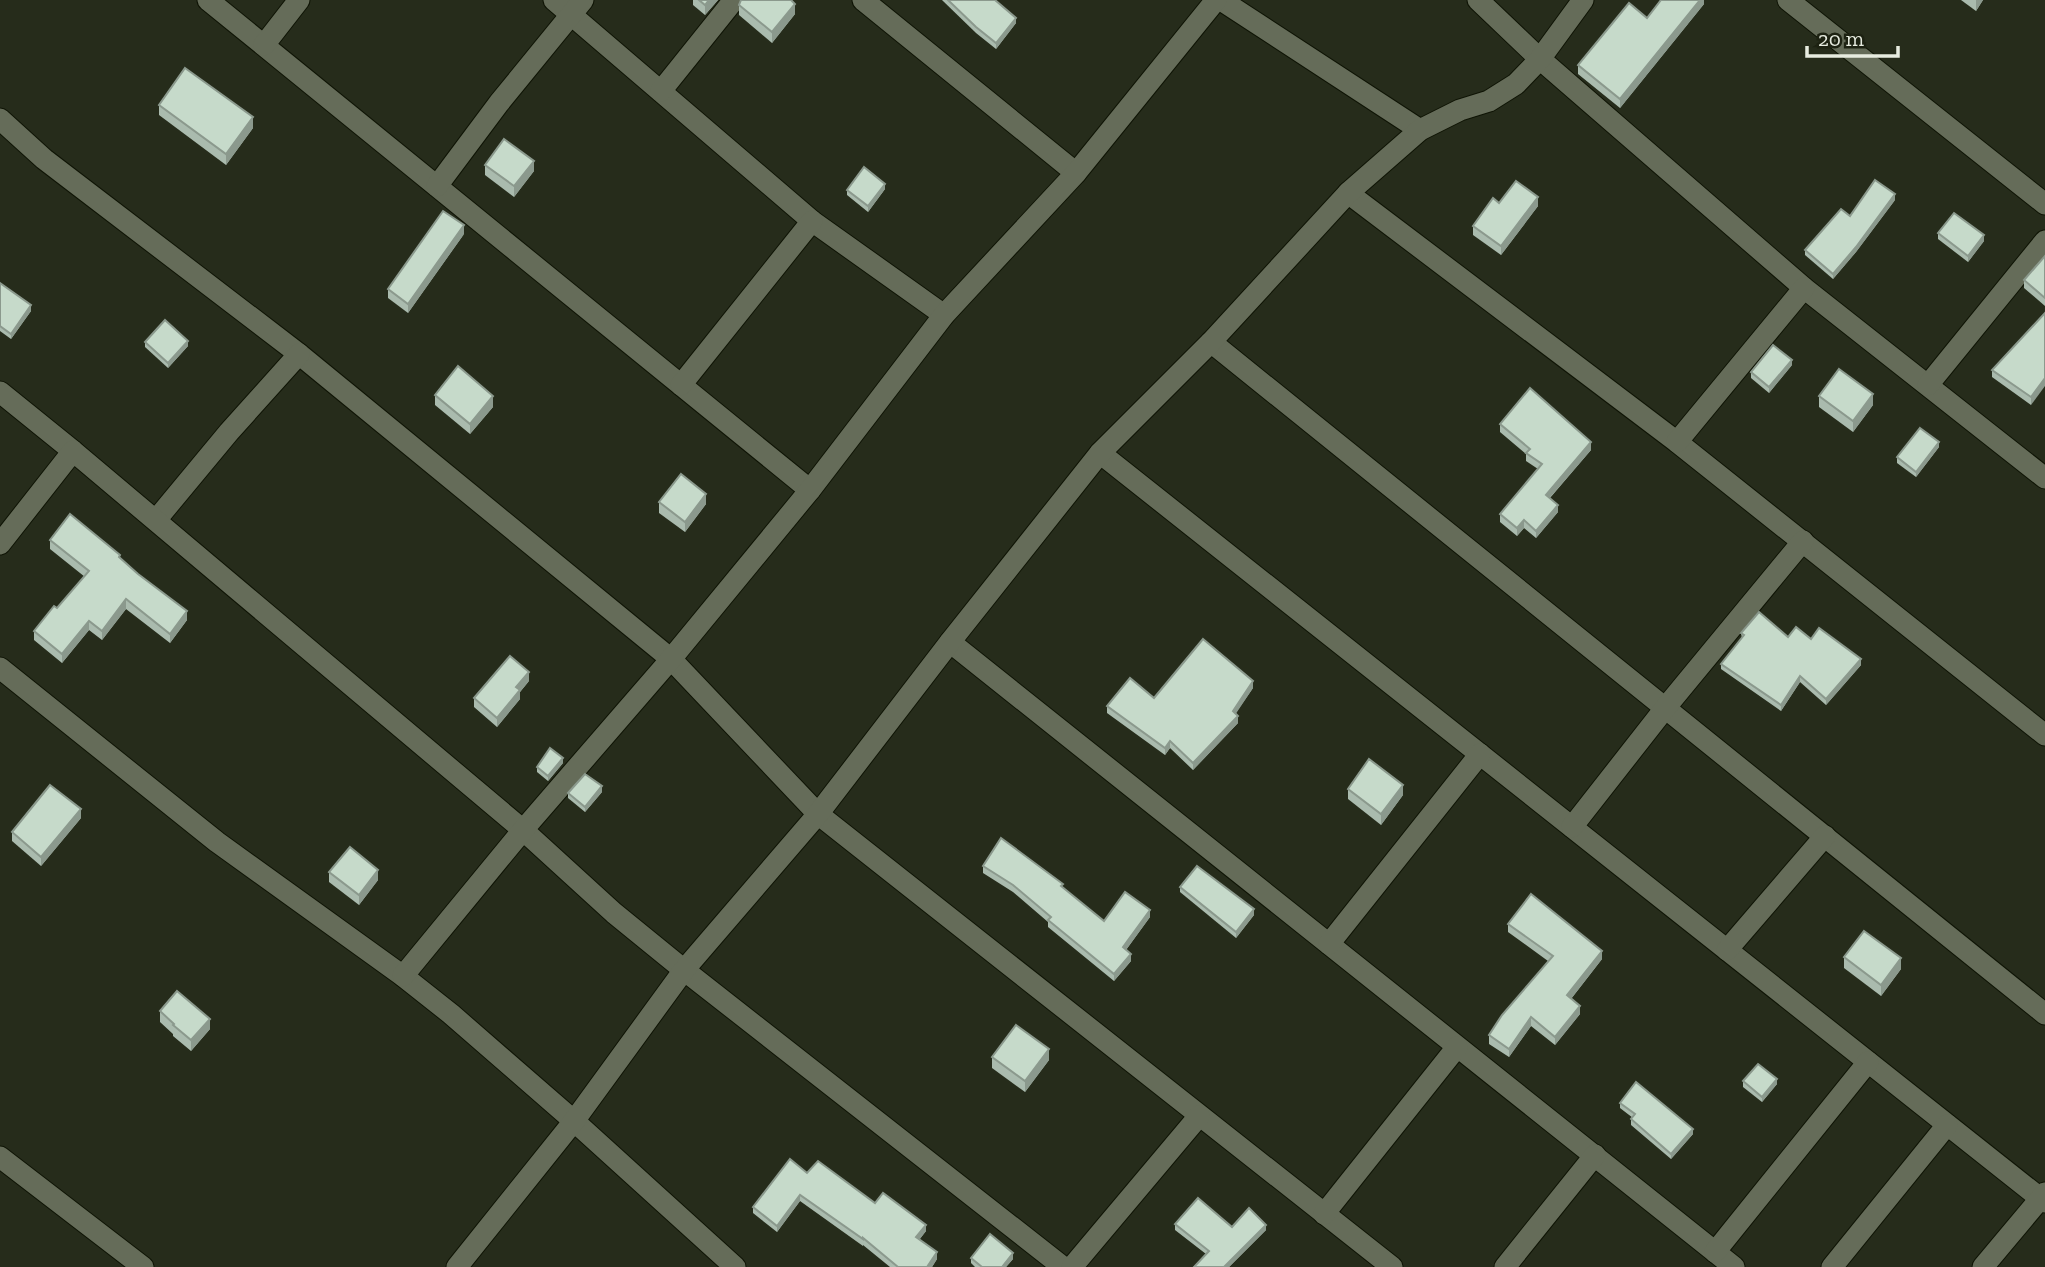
<svg xmlns="http://www.w3.org/2000/svg" width="2045" height="1267" font-family="'Zilla Slab',serif">
<style>
.lines{fill:none;stroke-linecap:round;stroke-linejoin:round}
.minor-casing{stroke:#0f1405;stroke-width:23}
.minor{stroke:#656c59;stroke-width:21}
.wall{fill:#aabbae}
.shaded-wall{fill:#8b998d}
.building{fill:#c6daca;stroke:#8b998d;stroke-width:2}
</style>
<rect width="100%" height="100%" fill="#262c1b"/>
<g class="lines">
<g class="minor-casing">
<g id="minor">
<polyline points="208,0 810,490"/>
<polyline points="554,0 812,221 944,315"/>
<polyline points="863,0 1076,173"/>
<polyline points="1221,0 1420,130"/>
<polyline points="1478,0 1540,59 1804,288 2045,478"/>
<polyline points="1788,0 2045,204"/>
<polyline points="264,45 299,0"/>
<polyline points="661,91 734,0"/>
<polyline points="0,119 44,159 299,354 671,659 818,814 1392,1267"/>
<polyline points="437,186 499,103 583,0"/>
<polyline points="1348,193 1677,442 2045,735"/>
<polyline points="1211,342 2045,1014"/>
<polyline points="681,385 812,221"/>
<polyline points="1928,385 2045,241"/>
<polyline points="0,392 73,451"/>
<polyline points="1677,442 1804,288"/>
<polyline points="1100,453 2045,1202"/>
<polyline points="156,520 229,432 299,354"/>
<polyline points="0,544 73,451 523,830 614,913 684,970 1063,1267"/>
<polyline points="950,642 1734,1267"/>
<polyline points="0,668 217,842 403,976 451,1014 574,1121 735,1267"/>
<polyline points="1572,827 1666,707 1803,541"/>
<polyline points="1329,944 1480,754"/>
<polyline points="1727,950 1825,836"/>
<polyline points="403,976 523,830 671,659 810,490 944,315 1076,173 1216,0"/>
<polyline points="0,1157 143,1267"/>
<polyline points="1324,1214 1457,1047"/>
<polyline points="1715,1252 1868,1062"/>
<polyline points="457,1267 574,1121 684,970 818,814 950,642 1100,453 1211,342 1348,193 1420,130 1460,110 1489,101 1516,84 1540,59 1583,0"/>
<polyline points="1072,1267 1199,1116"/>
<polyline points="1505,1267 1595,1155"/>
<polyline points="1832,1267 1947,1125"/>
<polyline points="1983,1267 2045,1193"/>
</g>
</g>
<use href="#minor" class="minor"/>
</g>
<g class="wall">
<polygon points="693,0 718,0 705,15 693,5"/>
<polygon points="942,0 995,0 1016,23 996,49 976,33"/>
<polygon points="1704,0 1704,4 1620,108 1578,74 1578,65 1647,18"/>
<polygon points="1961,0 1983,0 1976,11"/>
<polygon points="739,5 795,14 772,43 739,15"/>
<polygon points="159,105 253,128 226,165 159,115"/>
<polygon points="485,165 534,171 514,197 485,175"/>
<polygon points="885,189 868,212 847,195 847,190"/>
<polygon points="1895,200 1856,252 1833,279 1805,255 1805,250 1850,216"/>
<polygon points="1499,203 1538,206 1501,255 1473,235 1473,226"/>
<polygon points="1938,233 1984,241 1968,262 1938,239"/>
<polygon points="464,234 408,313 388,298 388,289"/>
<polygon points="2045,256 2045,306 2024,288 2024,280"/>
<polygon points="0,283 31,311 11,339 0,331"/>
<polygon points="2045,313 2031,405 1992,377 1992,370"/>
<polygon points="145,342 188,346 168,368 145,347"/>
<polygon points="1792,365 1769,393 1751,378 1751,372"/>
<polygon points="435,395 493,407 470,434 435,405"/>
<polygon points="1819,396 1873,405 1853,432 1819,407"/>
<polygon points="1500,424 1591,450 1550,498 1558,512 1536,538 1524,528 1517,536 1500,522 1500,514 1538,469 1526,461 1526,454 1500,432"/>
<polygon points="1939,447 1916,477 1897,463 1897,457"/>
<polygon points="659,502 706,504 685,532 659,513"/>
<polygon points="50,540 120,558 187,620 170,643 126,609 102,640 89,630 62,663 34,640 34,631 57,608 85,577 50,549"/>
<polygon points="1741,633 1811,639 1861,665 1826,705 1800,682 1781,711 1721,669 1721,664 1742,638"/>
<polygon points="529,681 520,692 520,699 497,727 474,707 474,698"/>
<polygon points="1253,688 1235,714 1238,723 1193,770 1170,748 1165,755 1107,713 1107,706 1154,698"/>
<polygon points="563,763 548,781 537,772 537,767"/>
<polygon points="1348,789 1403,795 1381,825 1348,799"/>
<polygon points="602,792 585,812 568,798 568,793"/>
<polygon points="81,818 41,866 12,841 12,832"/>
<polygon points="983,866 1063,888 1104,921 1150,917 1126,950 1131,961 1114,981 1048,927 1048,922 1013,892 983,873"/>
<polygon points="329,872 378,880 359,905 329,882"/>
<polygon points="1180,887 1254,915 1236,938 1180,892"/>
<polygon points="1508,924 1602,959 1571,999 1580,1014 1555,1045 1531,1026 1509,1057 1489,1044 1489,1035 1548,961 1508,932"/>
<polygon points="1844,957 1901,969 1881,996 1844,968"/>
<polygon points="160,1011 210,1029 191,1051 173,1036 173,1034 160,1022"/>
<polygon points="992,1057 1049,1060 1025,1092 992,1068"/>
<polygon points="1743,1081 1777,1084 1762,1102 1743,1087"/>
<polygon points="1620,1103 1693,1134 1671,1159 1631,1125 1631,1119 1633,1118 1620,1108"/>
<polygon points="807,1173 875,1203 926,1231 919,1240 937,1259 932,1267 890,1267 863,1245 863,1246 800,1201 777,1232 753,1213 753,1207"/>
<polygon points="1175,1224 1232,1227 1266,1230 1229,1267 1194,1267 1206,1254 1175,1230"/>
<polygon points="971,1258 1013,1259 1006,1267 975,1267 971,1263"/>
</g>
<g class="shaded-wall">
<polygon points="709,0 718,0 705,15 705,5"/>
<polygon points="1700,0 1704,0 1704,4 1620,108 1620,99"/>
<polygon points="1976,0 1983,0 1976,11"/>
<polygon points="795,4 795,14 772,43 772,32"/>
<polygon points="1016,18 1016,23 996,49 996,43"/>
<polygon points="253,117 253,128 226,165 226,154"/>
<polygon points="534,161 534,171 514,197 514,186"/>
<polygon points="885,184 885,189 868,212 868,206"/>
<polygon points="1895,194 1895,200 1856,252 1833,279 1833,274"/>
<polygon points="1538,197 1538,206 1501,255 1501,246"/>
<polygon points="464,225 464,234 408,313 408,304"/>
<polygon points="1984,235 1984,241 1968,262 1968,256"/>
<polygon points="31,305 31,311 11,339 11,334"/>
<polygon points="188,341 188,346 168,368 168,363"/>
<polygon points="1792,360 1792,365 1769,393 1769,387"/>
<polygon points="2045,378 2045,386 2031,405 2031,397"/>
<polygon points="1873,394 1873,405 1853,432 1853,421"/>
<polygon points="493,396 493,407 470,434 470,424"/>
<polygon points="1591,442 1591,450 1546,502 1546,495"/>
<polygon points="1939,442 1939,447 1916,477 1916,472"/>
<polygon points="706,494 706,504 685,532 685,522"/>
<polygon points="1558,505 1558,512 1536,538 1536,531"/>
<polygon points="1524,520 1524,528 1517,536 1517,528"/>
<polygon points="126,599 126,609 102,640 102,631"/>
<polygon points="187,611 187,620 170,643 170,634"/>
<polygon points="89,621 89,630 62,663 62,654"/>
<polygon points="1861,659 1861,665 1826,705 1826,699"/>
<polygon points="529,672 529,681 520,692 520,699 497,727 497,718 516,687"/>
<polygon points="1800,676 1800,682 1781,711 1781,705"/>
<polygon points="1253,681 1253,688 1233,718 1233,711"/>
<polygon points="1238,716 1238,723 1193,770 1193,763"/>
<polygon points="1170,741 1170,748 1165,755 1165,748"/>
<polygon points="563,758 563,763 548,781 548,776"/>
<polygon points="1403,785 1403,795 1381,825 1381,814"/>
<polygon points="602,786 602,792 585,812 585,807"/>
<polygon points="81,809 81,818 41,866 41,857"/>
<polygon points="378,870 378,880 359,905 359,895"/>
<polygon points="1254,909 1254,915 1236,938 1236,932"/>
<polygon points="1150,910 1150,917 1123,954 1123,947"/>
<polygon points="1602,951 1602,959 1567,1004 1567,995"/>
<polygon points="1131,954 1131,961 1114,981 1114,974"/>
<polygon points="1901,958 1901,969 1881,996 1881,985"/>
<polygon points="1580,1006 1580,1014 1555,1045 1555,1037"/>
<polygon points="1531,1017 1531,1026 1509,1057 1509,1049"/>
<polygon points="210,1019 210,1029 191,1051 191,1040"/>
<polygon points="1049,1049 1049,1060 1025,1092 1025,1081"/>
<polygon points="1777,1079 1777,1084 1762,1102 1762,1097"/>
<polygon points="1693,1129 1693,1134 1671,1159 1671,1154"/>
<polygon points="800,1195 800,1201 777,1232 777,1226"/>
<polygon points="926,1225 926,1231 916,1244 916,1237"/>
<polygon points="1266,1225 1266,1230 1229,1267 1224,1267"/>
<polygon points="937,1252 937,1259 932,1267 927,1267"/>
<polygon points="1013,1253 1013,1259 1006,1267 1002,1267"/>
</g>
<g class="building">
<polygon points="699,0 709,0 705,5"/>
<polygon points="741,0 791,0 795,4 772,32 739,5"/>
<polygon points="948,0 995,0 1016,18 996,43 976,27"/>
<polygon points="1661,0 1700,0 1620,99 1578,65 1629,3 1647,18"/>
<polygon points="185,68 253,117 226,154 159,105"/>
<polygon points="504,139 534,161 514,186 485,165"/>
<polygon points="864,167 885,184 868,206 847,190"/>
<polygon points="1875,180 1895,194 1856,247 1833,274 1805,250 1841,209 1850,216"/>
<polygon points="1516,181 1538,197 1501,246 1473,226 1493,198 1499,203"/>
<polygon points="443,211 464,225 408,304 388,289"/>
<polygon points="1954,213 1984,235 1968,256 1938,233"/>
<polygon points="2045,256 2045,298 2024,280"/>
<polygon points="0,283 31,305 11,334 0,326"/>
<polygon points="2045,313 2045,378 2031,397 1992,370"/>
<polygon points="165,320 188,341 168,363 145,342"/>
<polygon points="1773,345 1792,360 1769,387 1751,372"/>
<polygon points="458,366 493,396 470,424 435,395"/>
<polygon points="1839,369 1873,394 1853,421 1819,396"/>
<polygon points="1530,388 1591,442 1546,495 1558,505 1536,531 1524,520 1517,528 1500,514 1542,464 1526,453 1530,449 1500,424"/>
<polygon points="1920,428 1939,442 1916,472 1897,457"/>
<polygon points="681,474 706,494 685,522 659,502"/>
<polygon points="70,514 120,555 119,557 138,574 187,611 170,634 126,599 102,631 89,621 62,654 34,631 54,606 57,608 89,571 50,540"/>
<polygon points="1759,612 1788,637 1796,627 1811,639 1819,628 1861,659 1826,699 1800,676 1781,705 1721,664 1744,635 1741,633"/>
<polygon points="1203,639 1253,681 1233,711 1238,716 1193,763 1170,741 1165,748 1107,706 1130,678 1154,698"/>
<polygon points="510,656 529,672 516,687 520,690 497,718 474,698"/>
<polygon points="550,748 563,758 548,776 537,767"/>
<polygon points="1369,759 1403,785 1381,814 1348,789"/>
<polygon points="585,774 602,786 585,807 568,793"/>
<polygon points="50,785 81,809 41,857 12,832"/>
<polygon points="1001,838 1063,884 1061,886 1104,921 1125,892 1150,910 1123,947 1131,954 1114,974 1048,920 1051,917 1013,885 983,866"/>
<polygon points="350,847 378,870 359,895 329,872"/>
<polygon points="1197,866 1254,909 1236,932 1180,887"/>
<polygon points="1531,894 1602,951 1567,995 1580,1006 1555,1037 1531,1017 1509,1049 1489,1035 1502,1015 1553,956 1508,924"/>
<polygon points="1864,931 1901,958 1881,985 1844,957"/>
<polygon points="177,991 210,1019 191,1040 173,1025 174,1024 160,1011"/>
<polygon points="1016,1025 1049,1049 1025,1081 992,1057"/>
<polygon points="1758,1064 1777,1079 1762,1097 1743,1081"/>
<polygon points="1636,1082 1693,1129 1671,1154 1631,1119 1635,1114 1620,1103"/>
<polygon points="790,1159 807,1173 818,1161 875,1203 883,1193 926,1225 916,1237 937,1252 927,1267 898,1267 863,1238 863,1239 800,1195 777,1226 753,1207"/>
<polygon points="1198,1198 1232,1227 1249,1208 1266,1225 1224,1267 1194,1267 1209,1251 1175,1224"/>
<polygon points="990,1234 1013,1253 1002,1267 982,1267 971,1258"/>
</g>
<path d="M1807 46v10h91v-10" fill="none" stroke="#e7ece0" stroke-width="3.5"/>
<text x="1818" y="46" font-size="21" fill="#e7ece0" stroke="#1d2212" stroke-width="5" paint-order="stroke">20 m</text>
</svg>
